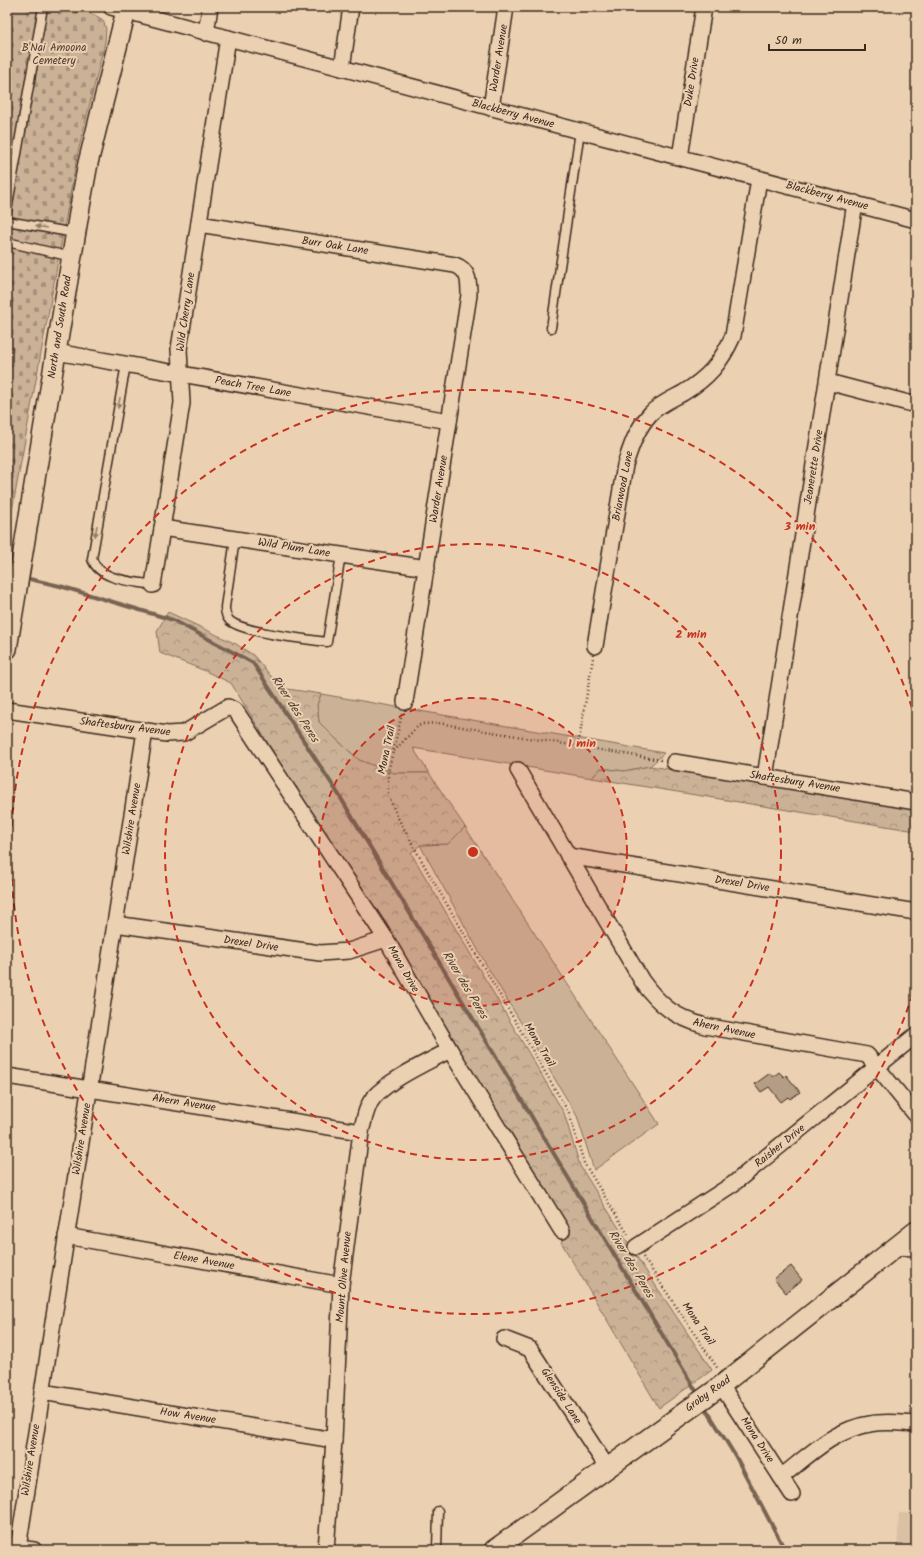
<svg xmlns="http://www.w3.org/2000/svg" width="923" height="1557" font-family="Kalam,sans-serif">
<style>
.built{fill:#dac1a4}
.grass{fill:#cbb297;stroke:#836e5a}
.forest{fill:url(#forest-crowns);stroke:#836e5a}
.cemetery{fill:url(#cemetery-stones);stroke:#836e5a}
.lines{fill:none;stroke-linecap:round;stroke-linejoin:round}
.stream{stroke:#786452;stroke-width:4}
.building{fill:#b49d84;stroke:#3b2a1e}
.service-casing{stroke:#3b2a1e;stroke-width:11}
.minor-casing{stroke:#3b2a1e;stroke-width:18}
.tertiary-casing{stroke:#3b2a1e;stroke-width:22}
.path{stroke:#3b2a1e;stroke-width:2.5;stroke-dasharray:1 3;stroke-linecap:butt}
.service{stroke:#ebd0b2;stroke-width:8}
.minor{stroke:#ebd0b2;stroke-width:15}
.tertiary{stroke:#ebd0b2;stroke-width:19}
.oneway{fill:#937d68}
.ring{fill:none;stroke:#c8321e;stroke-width:2;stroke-dasharray:7 5}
.labels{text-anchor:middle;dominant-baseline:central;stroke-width:4;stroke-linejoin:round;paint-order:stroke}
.park-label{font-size:11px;fill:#513e30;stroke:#ebd0b2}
.street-label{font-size:11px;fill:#3b2a1e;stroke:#ebd0b2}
.water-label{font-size:12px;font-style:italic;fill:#4f3d2f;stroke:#ebd0b2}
.centre{fill:#c8321e;stroke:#ebd0b2;stroke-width:2}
.ring-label{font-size:12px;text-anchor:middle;font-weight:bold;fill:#c8321e;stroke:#ebd0b2;stroke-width:4;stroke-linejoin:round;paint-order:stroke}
</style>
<defs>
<pattern id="forest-crowns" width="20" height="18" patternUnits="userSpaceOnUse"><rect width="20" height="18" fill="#cbb297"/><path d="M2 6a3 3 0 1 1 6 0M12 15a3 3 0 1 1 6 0" fill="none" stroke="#a6917b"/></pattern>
<pattern id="cemetery-stones" width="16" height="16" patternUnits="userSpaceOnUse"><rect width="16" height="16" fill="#cbb297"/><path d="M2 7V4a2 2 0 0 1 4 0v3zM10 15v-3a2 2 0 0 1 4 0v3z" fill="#a6917b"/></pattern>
</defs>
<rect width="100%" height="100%" fill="#ebd0b2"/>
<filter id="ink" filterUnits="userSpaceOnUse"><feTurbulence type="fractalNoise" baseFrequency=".025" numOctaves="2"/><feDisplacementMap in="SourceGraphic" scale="8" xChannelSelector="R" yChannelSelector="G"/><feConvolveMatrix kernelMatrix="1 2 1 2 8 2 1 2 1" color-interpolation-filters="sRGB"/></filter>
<g filter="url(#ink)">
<polygon class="built" points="899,1513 916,1514 916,1550 897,1550"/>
<g class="grass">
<polygon points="321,694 664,753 650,766 624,771 601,768 592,778 413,748 429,773 394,773 359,760 335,738 319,722 317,705"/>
<polygon points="465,827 659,1124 594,1170 577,1116 488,968 420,845 448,844"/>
</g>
<g class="forest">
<polygon points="168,612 236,644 253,655 281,688 321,694 317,705 319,722 335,738 359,760 394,773 429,773 465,827 448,844 420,845 411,853 564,1113 580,1166 642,1265 712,1370 659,1408 561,1242 569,1232 403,955 313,816 231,683 203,670 160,653 157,631"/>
<polygon points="650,766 916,808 916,831 592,778 601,768 624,771"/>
</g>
<path class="cemetery" d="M7,7C39,7 75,1 103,20L106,29L105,42L78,152L7,538Z"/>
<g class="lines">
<g class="stream">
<polyline points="25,578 60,586 173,620 253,663 339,795 699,1396"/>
<polyline points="703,1404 736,1457 785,1550"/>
</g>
</g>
<g class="building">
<polygon points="779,1072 784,1077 786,1075 800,1092 790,1099 788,1097 781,1102 769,1087 761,1092 755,1084 770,1073 773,1077"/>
<polygon points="791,1266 802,1280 786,1293 774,1279"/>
</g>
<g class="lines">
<g class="service-casing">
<g id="service">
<polyline points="7,210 43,7"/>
<polyline points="7,221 75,233"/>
<polyline points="7,242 72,257"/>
<polyline points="551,328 580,131"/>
<path d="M126,364L92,559C100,581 133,581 153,585"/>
<path d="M235,539L225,607C225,612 226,617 230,621C245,633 306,639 327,642L341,555"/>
<polyline points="437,1550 438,1511"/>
</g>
</g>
<g class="minor-casing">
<g id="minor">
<polyline points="111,7 916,220"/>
<polyline points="206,33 210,7"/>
<polyline points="342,68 351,7"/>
<polyline points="491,108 506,7"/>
<polyline points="680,157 704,7"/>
<path d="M199,224L455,265C469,270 469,282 469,295L405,702"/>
<polyline points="56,352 449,421"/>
<polyline points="828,382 916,405"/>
<polyline points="162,528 427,568"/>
<polyline points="153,585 182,403 179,349 228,38"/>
<path d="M595,646L625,465C631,446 637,428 651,413C660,404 672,399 683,393C708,378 721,363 733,336L759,179"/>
<polyline points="7,710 167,734 184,733 228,707 236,711 386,939 450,1050 562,1231"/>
<polyline points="674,762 916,802"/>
<path d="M518,770L642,981C660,1006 675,1017 705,1026L867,1055L916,1115"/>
<polyline points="765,777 855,203"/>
<polyline points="568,856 916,912"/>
<polyline points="115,924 320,953 349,951 386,939"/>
<polyline points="7,1076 361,1132"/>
<polyline points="66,1236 341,1285"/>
<polyline points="636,1247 733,1184 916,1035"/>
<polyline points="896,1247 916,1248"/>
<polyline points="504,1339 530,1349 607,1467"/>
<polyline points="721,1385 792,1494"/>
<polyline points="42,1392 334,1440"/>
<path d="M781,1477C808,1456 835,1429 870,1424C885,1421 901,1423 916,1424"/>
<polyline points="34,1550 18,1548 145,731"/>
<path d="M326,1550L334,1440L341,1285L361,1132C364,1121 366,1106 374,1097C390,1079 428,1062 450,1050"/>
</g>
</g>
<g class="tertiary-casing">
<g id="tertiary">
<polyline points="7,649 80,207 88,163 127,7"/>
<polyline points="494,1550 714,1391 916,1231"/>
</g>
</g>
<g class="path">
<polyline points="402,714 388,772 388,795 398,818 428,872 569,1113 584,1163 629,1236"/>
<polyline points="578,746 593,658"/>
<polyline points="394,751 418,726 423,724 438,723 661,760"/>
<polyline points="643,1257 718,1369"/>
</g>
<use href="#service" class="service"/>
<use href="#minor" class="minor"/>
<use href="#tertiary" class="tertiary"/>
</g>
<defs><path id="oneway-solid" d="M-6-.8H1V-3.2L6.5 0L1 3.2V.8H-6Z"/></defs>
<g class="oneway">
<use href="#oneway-solid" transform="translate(41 227) rotate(-170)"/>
<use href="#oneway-solid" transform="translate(119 403) rotate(100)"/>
<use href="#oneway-solid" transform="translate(96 531) rotate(100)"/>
</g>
</g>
<circle cx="473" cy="852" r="154" fill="#c8321e" fill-opacity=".12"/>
<g class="ring">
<circle cx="473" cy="852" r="154"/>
<circle cx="473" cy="852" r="308"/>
<path d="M916 983A462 462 0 1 1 916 721"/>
</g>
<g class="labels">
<g class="park-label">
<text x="54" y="48">B'Nai Amoona<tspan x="54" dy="13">Cemetery</tspan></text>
</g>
<g class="street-label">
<text transform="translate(499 58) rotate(-81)">Warder Avenue</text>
<text transform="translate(692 82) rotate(-81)">Duke Drive</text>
<text transform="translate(513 114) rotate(15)">Blackberry Avenue</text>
<text transform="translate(827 196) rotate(15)">Blackberry Avenue</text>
<text transform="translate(335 246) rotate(9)">Burr Oak Lane</text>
<text transform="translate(186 312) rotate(-82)">Wild Cherry Lane</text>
<text transform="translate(60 327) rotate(-81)">North and South Road</text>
<text transform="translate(253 387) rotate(10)">Peach Tree Lane</text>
<text transform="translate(814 467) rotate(-81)">Jeanerette Drive</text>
<text transform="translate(623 486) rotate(-79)">Briarwood Lane</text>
<text transform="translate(439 489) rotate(-81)">Warder Avenue</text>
<text transform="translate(294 548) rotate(9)">Wild Plum Lane</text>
<text transform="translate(125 727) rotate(7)">Shaftesbury Avenue</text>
<text transform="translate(387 750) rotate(-78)">Mona Trail</text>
<text transform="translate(795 782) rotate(9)">Shaftesbury Avenue</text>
<text transform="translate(132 819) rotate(-81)">Wilshire Avenue</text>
<text transform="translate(742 884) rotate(9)">Drexel Drive</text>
<text transform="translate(251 944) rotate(8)">Drexel Drive</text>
<text transform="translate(403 969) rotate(60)">Mona Drive</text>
<text transform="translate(724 1029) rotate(12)">Ahern Avenue</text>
<text transform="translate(539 1045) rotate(59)">Mona Trail</text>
<text transform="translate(184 1103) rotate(9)">Ahern Avenue</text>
<text transform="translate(82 1139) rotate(-81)">Wilshire Avenue</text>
<text transform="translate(780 1146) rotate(-39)">Raisher Drive</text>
<text transform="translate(204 1261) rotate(10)">Elene Avenue</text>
<text transform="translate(344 1277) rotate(-85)">Mount Olive Avenue</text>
<text transform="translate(698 1324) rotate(56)">Mona Trail</text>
<text transform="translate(708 1394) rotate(-36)">Groby Road</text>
<text transform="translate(561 1396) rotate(57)">Glenside Lane</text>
<text transform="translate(188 1416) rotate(9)">How Avenue</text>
<text transform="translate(757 1440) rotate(57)">Mona Drive</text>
<text transform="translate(31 1460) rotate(-81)">Wilshire Avenue</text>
</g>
<g class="water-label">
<text transform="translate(295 709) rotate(57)">River des Peres</text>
<text transform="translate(465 985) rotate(59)">River des Peres</text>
<text transform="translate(631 1264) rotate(59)">River des Peres</text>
</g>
</g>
<circle cx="473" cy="852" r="6" class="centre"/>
<g class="ring-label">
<text x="800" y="530">3 min</text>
<text x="691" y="638">2 min</text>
<text x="582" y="747">1 min</text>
</g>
<rect width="923" height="1557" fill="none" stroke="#ebd0b2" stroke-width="24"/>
<rect x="12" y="12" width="899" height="1533" fill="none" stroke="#3b2a1e" stroke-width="1.5" filter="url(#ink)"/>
<path d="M769 44v6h96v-6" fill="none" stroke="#3b2a1e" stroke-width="2"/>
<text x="775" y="44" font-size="12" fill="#3b2a1e" stroke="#ebd0b2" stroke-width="3" paint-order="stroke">50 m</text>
</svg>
